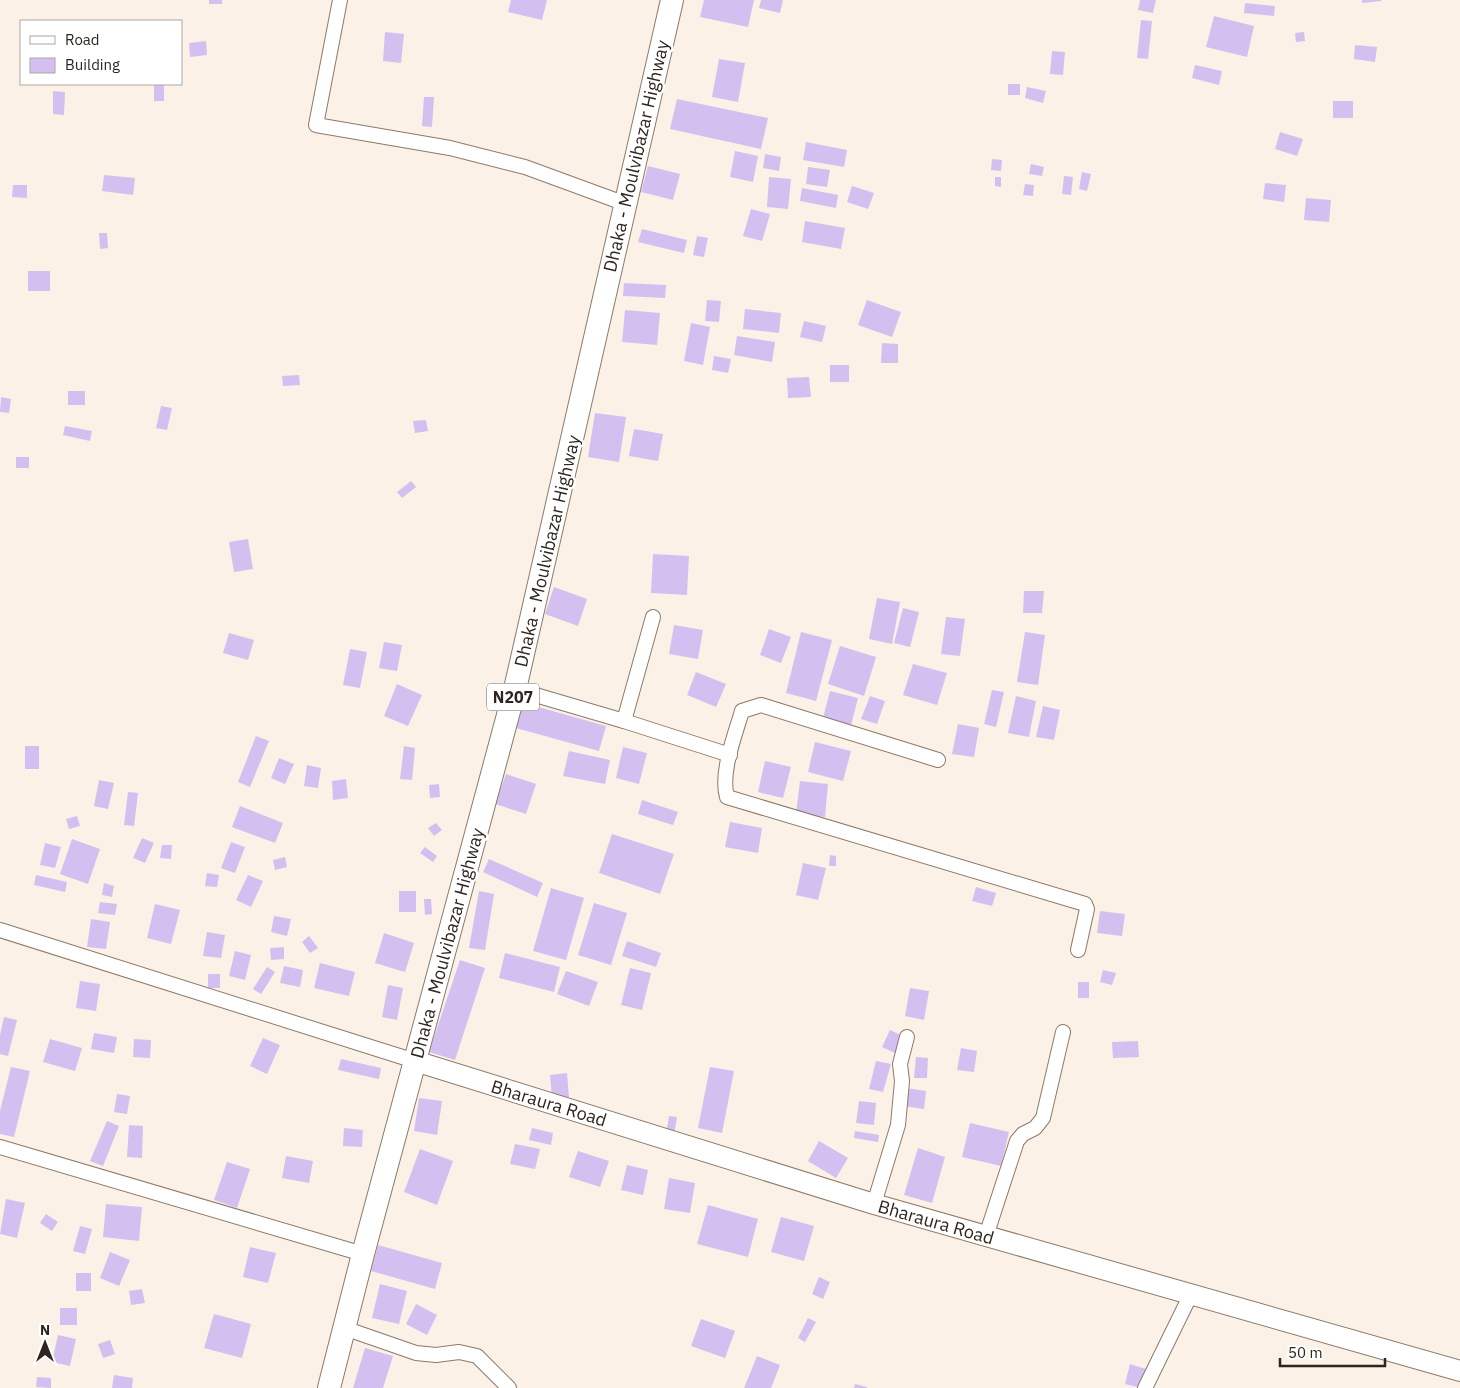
<svg xmlns="http://www.w3.org/2000/svg" width="1460" height="1388" font-family="'IBM Plex Sans',sans-serif">
<style>
.building{fill:#d4c0f0}
.lines{fill:none;stroke-linecap:round;stroke-linejoin:round}
.minor-casing{stroke:#8b7a6a;stroke-width:16}
.secondary-casing{stroke:#8b7a6a;stroke-width:22}
.trunk-casing{stroke:#8b7a6a;stroke-width:24}
.minor{stroke:#fff;stroke-width:14}
.secondary{stroke:#fff;stroke-width:20}
.trunk{stroke:#fff;stroke-width:22}
.labels{text-anchor:middle;dominant-baseline:central;stroke-width:5;stroke-linejoin:round;paint-order:stroke}
.shield{fill:#fff;stroke:#6c6762;stroke-width:1}
.shield-label{font-size:16px;font-weight:bold;fill:#2d261f}
.street-label{font-size:18px;fill:#2d261f;stroke:#fff}
</style>
<rect width="100%" height="100%" fill="#fcf1e6"/>
<g class="building">
<rect x="209" y="0" width="13" height="4"/>
<polygon points="511,0 547,0 542,20 508,12"/>
<polygon points="704,0 754,0 748,27 700,17"/>
<polygon points="761,0 783,0 780,13 759,8"/>
<polygon points="1140,0 1156,0 1153,13 1138,10"/>
<polygon points="1362,0 1381,0 1381,1 1362,3"/>
<polygon points="1245,3 1275,6 1274,16 1244,13"/>
<polygon points="1214,16 1254,26 1247,57 1206,47"/>
<polygon points="1141,20 1152,21 1148,59 1137,58"/>
<polygon points="385,32 404,34 401,63 383,61"/>
<polygon points="1304,32 1305,41 1296,42 1295,33"/>
<polygon points="206,41 207,55 190,57 189,43"/>
<polygon points="1355,45 1377,47 1375,62 1354,59"/>
<polygon points="1052,51 1065,52 1063,75 1050,74"/>
<polygon points="719,59 745,63 738,102 712,97"/>
<polygon points="1195,65 1222,71 1219,85 1192,78"/>
<rect x="154" y="84" width="10" height="17"/>
<rect x="1008" y="84" width="12" height="11"/>
<polygon points="1027,87 1046,91 1043,103 1025,98"/>
<polygon points="53,91 65,92 64,115 53,114"/>
<polygon points="424,97 434,97 432,127 422,126"/>
<polygon points="677,99 768,118 761,149 670,129"/>
<rect x="1333" y="101" width="20" height="17"/>
<polygon points="1280,132 1303,139 1297,156 1275,149"/>
<polygon points="806,142 847,150 844,167 803,160"/>
<polygon points="735,151 758,156 753,182 730,177"/>
<polygon points="765,154 781,157 779,171 763,168"/>
<polygon points="992,159 1002,160 1001,171 991,170"/>
<polygon points="1031,164 1044,167 1042,176 1029,174"/>
<polygon points="648,166 680,174 673,200 641,192"/>
<polygon points="808,167 830,170 827,187 806,184"/>
<polygon points="1082,172 1091,174 1087,191 1079,189"/>
<polygon points="104,175 135,178 133,195 102,191"/>
<polygon points="1064,176 1073,177 1071,195 1062,194"/>
<polygon points="769,177 791,179 788,209 767,207"/>
<polygon points="995,177 1001,177 1001,187 995,186"/>
<polygon points="1265,183 1286,185 1284,202 1263,199"/>
<polygon points="1025,184 1034,185 1033,196 1023,195"/>
<polygon points="13,185 27,185 27,198 12,197"/>
<polygon points="852,186 874,193 868,209 847,202"/>
<polygon points="802,188 838,195 836,208 800,201"/>
<polygon points="1306,198 1331,200 1329,222 1304,220"/>
<polygon points="751,209 770,214 762,241 743,236"/>
<polygon points="805,221 845,228 841,249 802,242"/>
<polygon points="642,229 687,240 684,253 638,242"/>
<polygon points="99,233 107,233 108,248 100,249"/>
<polygon points="697,236 708,238 704,257 693,255"/>
<rect x="28" y="271" width="22" height="20"/>
<polygon points="624,283 666,285 665,298 623,296"/>
<polygon points="707,300 721,301 719,322 705,321"/>
<polygon points="867,300 901,312 892,337 858,325"/>
<polygon points="745,309 781,313 779,333 743,329"/>
<polygon points="625,310 660,313 657,345 622,342"/>
<polygon points="804,321 826,326 822,342 800,337"/>
<polygon points="691,323 710,327 703,365 684,361"/>
<polygon points="737,336 775,342 772,362 734,355"/>
<polygon points="882,343 898,344 898,363 881,363"/>
<polygon points="714,356 731,359 728,373 712,370"/>
<rect x="830" y="365" width="19" height="17"/>
<polygon points="299,375 300,385 283,386 282,376"/>
<polygon points="809,377 811,397 788,398 787,378"/>
<rect x="68" y="391" width="17" height="14"/>
<polygon points="1,397 11,399 9,413 0,412"/>
<polygon points="161,406 172,408 167,430 156,428"/>
<polygon points="595,413 626,417 619,462 588,457"/>
<polygon points="426,420 428,431 415,433 413,421"/>
<polygon points="65,426 92,431 90,441 63,435"/>
<polygon points="634,429 663,434 658,461 629,456"/>
<rect x="16" y="457" width="13" height="11"/>
<polygon points="411,481 416,487 402,498 397,492"/>
<polygon points="248,539 253,569 234,572 229,542"/>
<polygon points="653,554 689,556 687,595 651,593"/>
<polygon points="554,587 587,599 578,626 545,614"/>
<polygon points="1024,591 1044,591 1042,613 1023,613"/>
<polygon points="877,598 900,602 892,644 869,639"/>
<polygon points="903,608 919,612 910,647 894,643"/>
<polygon points="946,617 965,619 960,656 941,654"/>
<polygon points="674,625 703,630 698,659 669,654"/>
<polygon points="769,629 791,637 781,663 760,655"/>
<polygon points="801,632 832,640 816,701 786,693"/>
<polygon points="1025,632 1045,635 1038,685 1017,682"/>
<polygon points="229,633 254,640 248,660 223,653"/>
<polygon points="384,642 402,645 397,671 379,668"/>
<polygon points="840,646 876,657 864,696 828,684"/>
<polygon points="350,649 367,652 360,688 343,685"/>
<polygon points="913,664 947,673 937,705 903,695"/>
<polygon points="696,672 726,684 716,707 687,695"/>
<polygon points="397,684 422,695 408,726 384,716"/>
<polygon points="992,690 1004,692 996,727 984,724"/>
<polygon points="830,691 858,698 851,725 823,718"/>
<polygon points="870,696 885,701 877,724 861,719"/>
<polygon points="1016,696 1036,701 1029,737 1008,733"/>
<polygon points="524,703 606,726 599,751 516,728"/>
<polygon points="1043,706 1060,710 1054,740 1036,737"/>
<polygon points="958,724 979,728 974,757 952,754"/>
<polygon points="256,736 269,741 250,787 238,782"/>
<polygon points="815,742 851,751 843,781 808,772"/>
<rect x="25" y="746" width="14" height="23"/>
<polygon points="404,746 415,748 412,780 400,779"/>
<polygon points="623,747 647,753 639,784 616,778"/>
<polygon points="569,751 610,760 605,784 563,776"/>
<polygon points="279,758 294,764 285,784 271,778"/>
<polygon points="765,761 791,767 783,798 758,792"/>
<polygon points="307,765 321,768 318,788 304,786"/>
<polygon points="506,774 536,784 526,814 495,804"/>
<polygon points="346,779 348,798 333,800 332,781"/>
<polygon points="99,780 114,783 108,809 94,806"/>
<polygon points="800,781 828,784 825,817 796,814"/>
<polygon points="439,784 440,797 430,798 429,785"/>
<polygon points="128,792 138,793 134,826 124,825"/>
<polygon points="642,800 678,812 673,825 638,814"/>
<polygon points="240,806 283,823 275,843 232,827"/>
<polygon points="77,816 80,826 69,829 66,819"/>
<polygon points="730,822 762,828 758,853 725,847"/>
<polygon points="436,823 442,830 434,836 428,828"/>
<polygon points="612,834 674,854 660,894 599,873"/>
<polygon points="142,838 154,843 145,863 133,858"/>
<polygon points="72,839 100,849 88,884 60,874"/>
<polygon points="231,842 245,847 235,873 221,868"/>
<polygon points="45,843 61,847 55,868 40,865"/>
<polygon points="162,845 172,845 171,859 160,858"/>
<polygon points="425,847 437,856 433,862 420,853"/>
<polygon points="830,855 836,856 836,866 829,866"/>
<polygon points="285,857 287,867 275,870 273,860"/>
<polygon points="489,859 543,883 537,897 483,872"/>
<polygon points="803,863 826,868 818,900 796,895"/>
<polygon points="207,873 219,875 217,887 205,886"/>
<polygon points="36,875 67,882 65,892 34,885"/>
<polygon points="248,875 263,881 251,907 236,900"/>
<polygon points="104,883 114,886 112,897 102,895"/>
<polygon points="976,887 996,893 992,906 972,901"/>
<polygon points="551,888 584,898 566,960 533,951"/>
<rect x="399" y="891" width="17" height="21"/>
<polygon points="479,891 494,894 485,950 469,948"/>
<polygon points="424,899 431,899 432,914 425,915"/>
<polygon points="100,902 117,904 115,915 98,913"/>
<polygon points="594,903 627,913 611,965 578,955"/>
<polygon points="155,904 180,910 171,944 147,938"/>
<polygon points="1100,911 1125,914 1122,936 1097,933"/>
<polygon points="274,916 291,919 287,936 271,932"/>
<polygon points="91,919 110,922 106,949 87,947"/>
<polygon points="207,932 225,935 221,958 203,956"/>
<polygon points="384,933 414,943 405,972 375,963"/>
<polygon points="309,936 318,948 310,953 302,942"/>
<polygon points="627,941 661,953 656,967 622,956"/>
<polygon points="284,947 284,959 271,960 270,948"/>
<polygon points="235,951 251,955 245,980 229,976"/>
<polygon points="505,953 560,967 554,992 499,978"/>
<polygon points="460,960 485,968 455,1060 429,1052"/>
<polygon points="320,963 355,972 349,996 314,988"/>
<polygon points="284,966 303,970 300,987 280,983"/>
<polygon points="267,967 275,972 261,994 253,989"/>
<polygon points="630,968 651,973 642,1010 621,1005"/>
<polygon points="1103,970 1116,973 1112,985 1100,982"/>
<polygon points="566,971 598,982 589,1006 557,994"/>
<rect x="208" y="974" width="12" height="14"/>
<polygon points="80,981 100,984 96,1011 76,1008"/>
<rect x="1078" y="982" width="11" height="16"/>
<polygon points="388,985 403,988 397,1020 382,1017"/>
<polygon points="910,988 929,991 924,1020 905,1016"/>
<polygon points="4,1017 17,1020 8,1056 0,1054 0,1035"/>
<polygon points="890,1030 903,1036 895,1053 882,1047"/>
<polygon points="94,1033 117,1037 114,1053 91,1049"/>
<polygon points="263,1038 280,1045 267,1074 250,1066"/>
<polygon points="50,1039 82,1048 75,1071 43,1062"/>
<polygon points="134,1039 151,1040 150,1058 133,1057"/>
<polygon points="1138,1041 1139,1057 1113,1058 1112,1042"/>
<polygon points="961,1048 977,1051 974,1072 957,1070"/>
<polygon points="916,1057 928,1058 927,1078 914,1078"/>
<polygon points="341,1059 381,1068 379,1079 338,1070"/>
<polygon points="876,1061 891,1064 883,1092 869,1089"/>
<polygon points="11,1067 30,1071 14,1137 0,1134 0,1111"/>
<polygon points="710,1067 734,1071 722,1133 698,1128"/>
<polygon points="567,1073 569,1097 552,1098 550,1075"/>
<polygon points="906,1088 926,1091 924,1109 903,1106"/>
<polygon points="117,1094 130,1096 127,1114 114,1112"/>
<polygon points="419,1098 442,1101 437,1135 414,1131"/>
<polygon points="859,1101 876,1103 874,1125 856,1123"/>
<polygon points="669,1116 677,1117 674,1135 666,1134"/>
<polygon points="107,1121 119,1126 103,1166 90,1161"/>
<polygon points="970,1123 1009,1132 1001,1166 962,1157"/>
<polygon points="129,1125 143,1126 142,1158 127,1157"/>
<polygon points="344,1128 363,1130 362,1147 343,1146"/>
<polygon points="532,1128 553,1133 551,1145 529,1140"/>
<polygon points="855,1131 879,1135 878,1142 854,1138"/>
<polygon points="819,1141 848,1158 836,1178 808,1161"/>
<polygon points="515,1144 540,1149 535,1169 510,1164"/>
<polygon points="918,1148 945,1157 932,1203 904,1195"/>
<polygon points="420,1149 453,1161 437,1205 404,1192"/>
<polygon points="578,1151 609,1161 600,1187 569,1177"/>
<polygon points="286,1156 313,1161 309,1183 282,1178"/>
<polygon points="227,1162 250,1169 237,1208 214,1200"/>
<polygon points="627,1165 648,1170 643,1195 621,1190"/>
<polygon points="669,1178 695,1183 690,1213 664,1209"/>
<polygon points="6,1199 25,1203 17,1238 0,1234"/>
<polygon points="106,1204 142,1207 139,1241 103,1237"/>
<polygon points="708,1205 758,1219 748,1257 697,1244"/>
<polygon points="46,1214 58,1222 52,1231 40,1223"/>
<polygon points="781,1217 814,1226 804,1261 771,1252"/>
<polygon points="80,1226 92,1229 85,1254 73,1251"/>
<polygon points="378,1245 442,1263 435,1289 371,1271"/>
<polygon points="250,1247 276,1253 268,1283 243,1277"/>
<polygon points="110,1252 130,1260 119,1286 100,1278"/>
<rect x="76" y="1273" width="15" height="18"/>
<polygon points="819,1277 830,1282 823,1299 812,1294"/>
<polygon points="380,1284 407,1291 399,1324 372,1318"/>
<polygon points="142,1289 145,1303 131,1305 129,1291"/>
<polygon points="416,1304 437,1315 427,1335 406,1324"/>
<rect x="60" y="1308" width="17" height="17"/>
<polygon points="214,1314 251,1324 242,1358 204,1348"/>
<polygon points="808,1318 816,1322 805,1342 798,1338"/>
<polygon points="701,1319 735,1331 725,1358 691,1346"/>
<polygon points="58,1335 76,1339 70,1366 52,1362"/>
<polygon points="110,1340 115,1354 103,1358 98,1344"/>
<polygon points="365,1348 393,1356 383,1388 353,1388"/>
<polygon points="757,1356 780,1365 771,1388 744,1388"/>
<polygon points="1130,1364 1146,1369 1141,1388 1125,1384"/>
<polygon points="114,1375 133,1378 132,1388 112,1388"/>
<polygon points="37,1377 51,1378 51,1388 36,1387"/>
<polygon points="855,1384 867,1387 867,1388 854,1388"/>
</g>
<g class="lines">
<g class="minor-casing">
<g id="minor">
<polyline points="340,0 316,125 450,148 525,167 626,204"/>
<polyline points="515,689 624,721 730,755"/>
<polyline points="624,721 653,617"/>
<path d="M938,760L761,705L742,711C735,735 720,773 727,797L1085,904L1087,909L1078,950"/>
<polyline points="0,930 415,1061"/>
<polyline points="0,1147 363,1254"/>
<polyline points="874,1204 898,1125 902,1081 900,1064 907,1037"/>
<polyline points="986,1236 1017,1141 1023,1134 1035,1128 1043,1118 1063,1032"/>
<polyline points="344,1328 416,1353 436,1355 459,1352 477,1356 509,1388"/>
<polyline points="1145,1388 1191,1294"/>
</g>
</g>
<g class="secondary-casing">
<polyline id="secondary" points="415,1061 874,1204 1460,1371"/>
</g>
<g class="trunk-casing">
<polyline id="trunk" points="329,1388 363,1254 515,689 672,0"/>
</g>
<use href="#minor" class="minor"/>
<use href="#secondary" class="secondary"/>
<use href="#trunk" class="trunk"/>
</g>
<g class="labels">
<rect class="shield" x="487" y="683.5" width="52" height="27" rx="4"/>
<g class="shield-label">
<text x="513" y="697">N207</text>
</g>
<g class="street-label">
<text transform="translate(636 156) rotate(-77)">Dhaka - Moulvibazar Highway</text>
<text transform="translate(547 551) rotate(-77)">Dhaka - Moulvibazar Highway</text>
<text transform="translate(447 943) rotate(-75)">Dhaka - Moulvibazar Highway</text>
<text transform="translate(549 1103) rotate(17)">Bharaura Road</text>
<text transform="translate(936 1222) rotate(16)">Bharaura Road</text>
</g>
</g>
<rect x="20" y="20" width="162" height="65" fill="#ffffff" stroke="#aba8a5"/>
<rect x="30" y="36" width="25" height="8" fill="#ffffff" stroke="#aba8a5"/>
<text x="65" y="45" font-size="15" fill="#2d261f">Road</text>
<rect x="30" y="58" width="25" height="15" fill="#d4c0f0" stroke="#aba8a5"/>
<text x="65" y="70" font-size="15" fill="#2d261f">Building</text>
<g transform="translate(45 1343)" stroke="#ffffff" stroke-width="4" paint-order="stroke">
<path d="M0-4L9 19L0 12L-9 19Z" fill="#2d261f"/>
<text y="-8" font-size="14" font-weight="bold" text-anchor="middle" fill="#2d261f">N</text>
</g>
<path d="M1280 1358v8h105v-8" fill="none" stroke="#2d261f" stroke-width="2.5"/>
<text x="1288" y="1358" font-size="15" fill="#2d261f" stroke="#ffffff" stroke-width="4" paint-order="stroke">50 m</text>
</svg>
